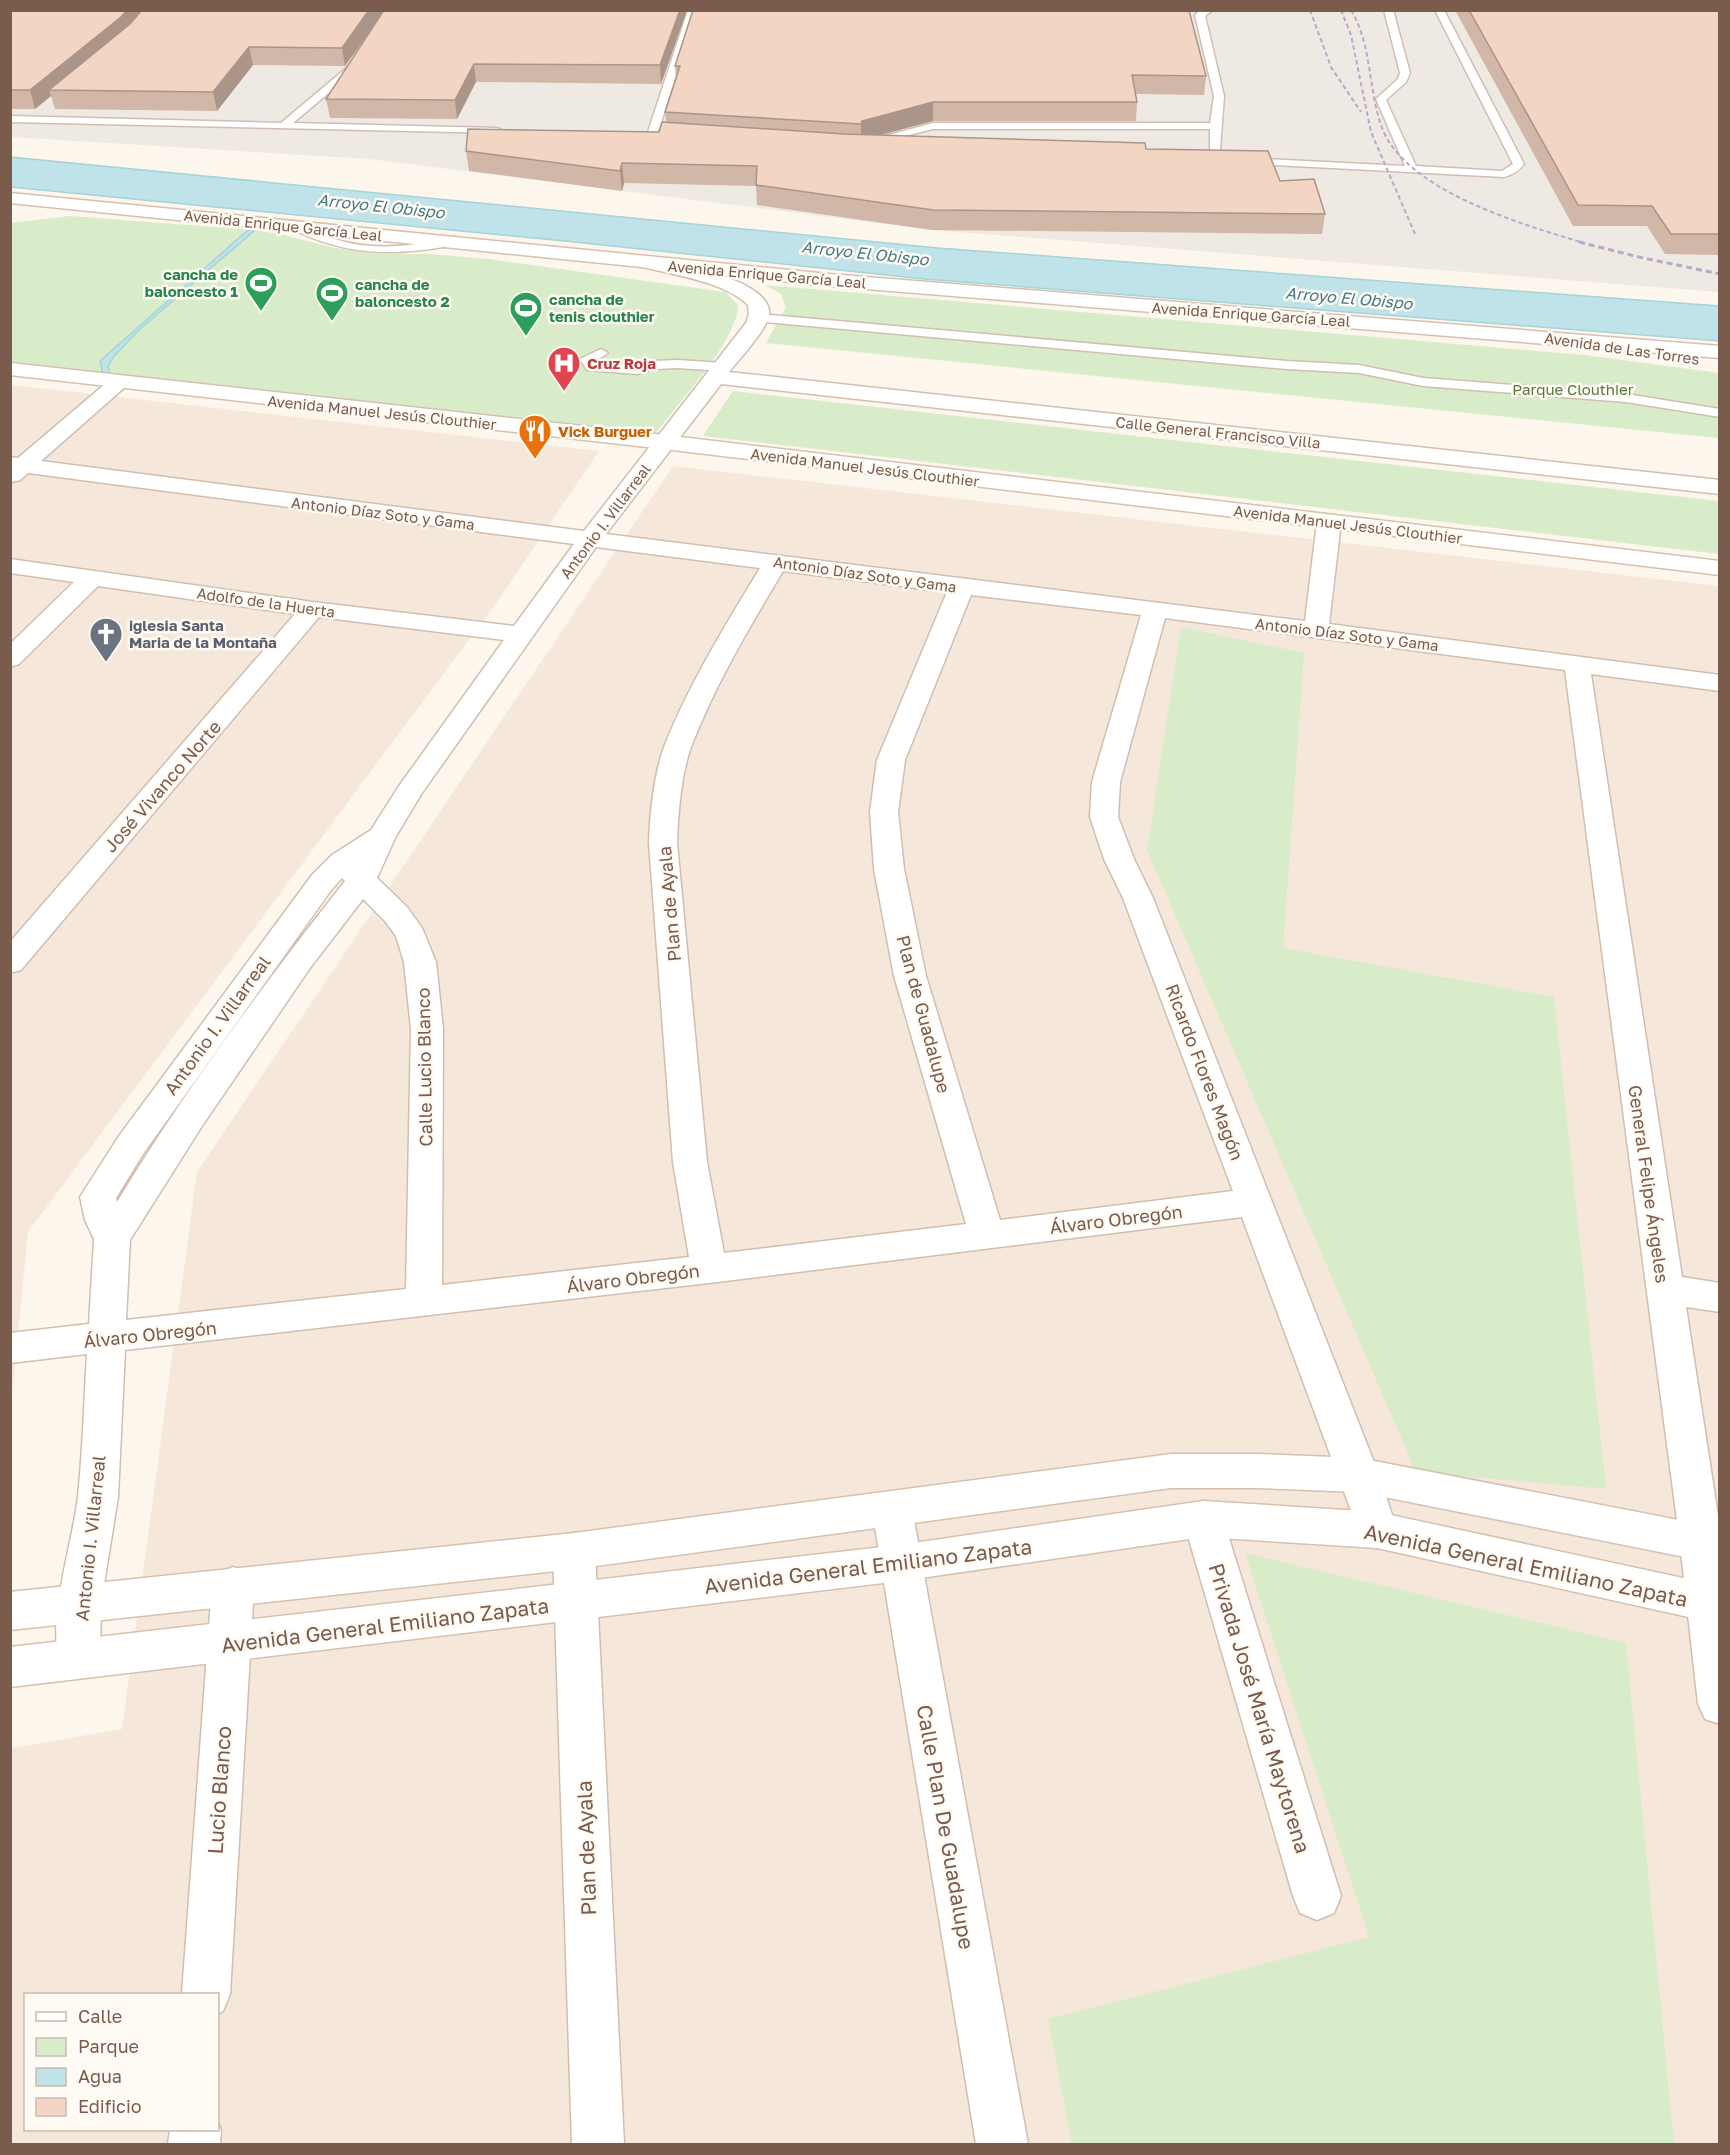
<svg xmlns="http://www.w3.org/2000/svg" width="1730" height="2155" font-family="'Golos Text',sans-serif">
<style>
.residential{fill:#f5e8da;fill-rule:evenodd}
.industrial{fill:#efe9e4}
.green{fill:#d8ecc9}
.water{fill:#bfe3e8;stroke:#a5d3da;stroke-width:1.5}
.lines{fill:none;stroke-linecap:round;stroke-linejoin:round}
.lane-casing{stroke:#d1beb0;stroke-width:3}
.street-casing{stroke:#d1beb0;stroke-width:3}
.secondary-casing{stroke:#d6c0b0;stroke-width:3}
.lane{fill:#fff;fill-rule:evenodd}
.street{fill:#fff;fill-rule:evenodd}
.secondary{fill:#fff;fill-rule:evenodd}
.rail-far1{stroke:#b9a8c9;stroke-width:2;stroke-dasharray:4.5 3;stroke-linecap:butt}
.rail{stroke:#b9a8c9;stroke-width:3;stroke-dasharray:6 4;stroke-linecap:butt}
.wall{fill:#d1b7a8}
.shaded-wall{fill:#aa9588}
.building{fill:#f3d5c3;stroke:#aa9588;stroke-width:1.5}
.labels{text-anchor:middle;dominant-baseline:central;stroke-width:5;stroke-linejoin:round;paint-order:stroke}
.far-street-label{font-size:15px;fill:#7a5c4d;stroke:#fffaf3}
.far-leisure-label{font-size:15px;font-weight:bold;fill:#27864d;stroke:#fffaf3;text-anchor:start}
.far-health-label{font-size:15px;font-weight:bold;fill:#be3a42;stroke:#fffaf3;text-anchor:start}
.far-park-label{font-size:15px;fill:#537a41;stroke:#fffaf3}
.far-food-label{font-size:15px;font-weight:bold;fill:#c56008;stroke:#fffaf3;text-anchor:start}
.far-worship-label{font-size:15px;font-weight:bold;fill:#5b616d;stroke:#fffaf3;text-anchor:start}
.far-water-label{font-size:16px;font-style:italic;fill:#437c86;stroke:#fffaf3}
.street-label{font-size:18px;fill:#7a5c4d;stroke:#fffaf3}
.near-street-label{font-size:21px;fill:#7a5c4d;stroke:#fffaf3}
</style>
<rect width="100%" height="100%" fill="#fdf6ec"/>
<g class="residential">
<polygon points="11,385 599,451 497,602 28,1232 11,1405"/>
<path d="M673,466L1719,586V2144H11V1748L122,1729L197,1172ZM26,1994H218V2130H26Z"/>
</g>
<polygon class="industrial" points="10,11 1719,11 1719,292 932,230 369,159 11,137"/>
<g class="green">
<path d="M70,216L255,230L284,235L335,248L375,254H428L489,259L725,292L738,305C738,340 678,403 656,433L11,362L10,223Z"/>
<polygon points="765,285 1585,355 1719,373 1719,438 766,343 786,307 781,294"/>
<polygon points="733,391 1719,501 1719,554 703,436"/>
<polygon points="1181,627 1304,653 1283,948 1554,997 1606,1489 1416,1472 1147,850"/>
<polygon points="1245,1553 1626,1643 1674,2144 1072,2144 1048,2019 1369,1937"/>
</g>
<g class="water">
<polygon points="10,157 938,248 1719,306 1719,341 924,279 565,241 11,187"/>
<polygon points="248,230 255,230 139,330 114,356 108,367 110,374 103,374 100,361"/>
</g>
<g class="lines">
<g class="lane-casing">
<g id="lane">
<polygon points="387,10 396,10 357,69 293,123 496,128 500,129 500,133 10,122 10,116 281,123 350,65"/>
<polygon points="688,10 697,10 657,135 652,138 648,137 647,135"/>
<polygon points="1201,10 1213,10 1205,16 1224,96 1219,162 1215,163 1210,160 1210,129 933,129 868,145 863,142 933,123 1210,123 1214,96 1195,15"/>
<path d="M1384,10H1393L1410,73L1406,82L1386,100L1416,166L1502,171L1513,164L1435,10H1444L1524,164C1519,171 1512,175 1504,177L1239,163V159L1243,158L1405,166L1376,99L1398,79L1400,73Z"/>
<path d="M294,223C309,227 323,236 338,240C376,252 417,245 455,237L461,241L455,245C393,256 348,257 290,228V224Z"/>
<polygon points="759,314 1287,361 1359,365 1423,378 1626,394 1720,409 1720,417 1626,402 1423,386 1359,373 1287,369 755,321 753,318"/>
<polygon points="601,349 608,353 595,361 596,363 636,366 654,361 677,360 724,363 731,367 724,371 677,368 655,369 637,374 587,370 580,359"/>
</g>
</g>
<g class="street-casing">
<g id="street">
<path d="M650,257C675,263 774,280 769,315C766,331 740,358 729,372L1720,480V494L721,384L606,534L1305,621L1317,522L1321,517L1329,515L1337,517L1341,522L1329,624L1720,675V691L1591,674L1682,1277L1720,1283V1312L1686,1307L1720,1529V1724L1705,1719L1698,1704L1680,1543L1565,670L1165,618L1120,782L1118,817L1134,859L1153,898L1379,1475L1397,1530L1391,1543L1377,1548L1363,1543L1242,1217L709,1283L125,1350L118,1497L101,1603L100,1658L93,1672L78,1678L63,1672C43,1629 73,1544 78,1496C83,1449 84,1402 87,1354L10,1363V1333L89,1324L94,1239L85,1220L80,1197L119,1136L312,875L332,855L371,830L399,786L504,640L319,617L21,970L10,973V942L295,614L98,586L19,664L10,667V644L74,582L10,573V559L313,602L514,626L574,544L28,473L20,480L12,482L10,457L18,458L111,379L118,377L125,379L128,383L125,387L41,461L584,531L746,323L749,314L748,305C725,282 675,275 643,267L641,263L643,259ZM596,547L760,568C725,626 689,684 664,747C654,775 650,814 649,843L673,1162L689,1257L442,1285L443,1029L436,962L422,928L407,907L377,878L396,836L422,793ZM783,571L947,592L877,760L870,812L874,869L894,976L966,1224L724,1253L707,1162L677,843C678,814 681,775 691,747C715,685 749,628 783,571ZM971,595L1141,615L1092,782L1090,817L1104,859L1123,898L1233,1191L1000,1220L926,976L904,869L898,812L905,760ZM342,878L345,881C264,984 185,1090 117,1202L116,1198L143,1154L332,889ZM363,899L385,921L396,936L404,962L411,1029L406,1289L126,1320L130,1240L202,1126L310,968Z"/>
<polygon points="892,1491 906,1497 912,1509 1028,2144 976,2144 872,1509 878,1497"/>
<polygon points="1203,1501 1217,1506 1223,1519 1341,1896 1334,1913 1317,1920 1300,1913 1293,1896 1183,1519 1189,1506"/>
<polygon points="574,1533 589,1538 595,1551 624,2144 572,2144 553,1551 559,1538"/>
<polygon points="233,1567 248,1573 254,1586 230,1994 223,2011 218,2014 218,1994 182,1994 212,1586 218,1573"/>
<polygon points="218,2123 221,2130 220,2144 168,2144 170,2130 218,2130"/>
</g>
</g>
<g class="secondary-casing">
<g id="secondary">
<polygon points="10,193 829,274 1720,346 1720,358 829,286 10,203"/>
<polygon points="10,363 664,435 1720,561 1720,575 664,449 10,375"/>
<polygon points="1171,1454 1257,1454 1359,1458 1720,1528 1720,1564 1359,1492 1257,1488 1171,1488 574,1569 10,1630 10,1592 574,1533"/>
<polygon points="1203,1501 1377,1512 1720,1586 1720,1624 1377,1548 1203,1537 900,1581 10,1687 10,1647 900,1545"/>
</g>
</g>
<use href="#lane" class="lane"/>
<use href="#street" class="street"/>
<use href="#secondary" class="secondary"/>
<g class="rail-far1">
<polyline points="1310,10 1331,67 1361,112"/>
<polyline points="1341,10 1351,35 1371,132 1415,234"/>
<path d="M1351,10C1372,45 1368,87 1381,125C1402,190 1524,225 1584,243"/>
</g>
<polyline class="rail" points="1579,242 1639,257 1720,274"/>
</g>
<g class="wall">
<polygon points="10,10 687,10 661,84 476,82 457,119 330,118 326,99 375,25 345,66 253,65 217,111 55,109 51,96 35,109 10,109"/>
<polygon points="1455,10 1719,10 1719,255 1665,254 1647,226 1573,226"/>
<polygon points="675,66 1206,76 1204,95 1136,94 1137,102 1136,121 933,121 880,135 1146,149 1280,181 1325,214 1322,234 932,230 757,205 756,186 624,183 622,191 469,171 466,151 659,132 666,122 665,112 676,81"/>
</g>
<g class="shaded-wall">
<polygon points="127,10 148,10 49,90 51,96 35,109 30,90"/>
<polygon points="369,10 385,10 345,66 342,48"/>
<polygon points="680,10 687,10 661,84 660,65"/>
<polygon points="249,47 253,65 217,111 213,92"/>
<polygon points="474,64 476,82 457,119 455,100"/>
<polygon points="933,102 933,121 862,140 861,143 861,124 862,121"/>
<polygon points="622,163 624,183 622,191 620,171"/>
</g>
<g class="building">
<polygon points="10,10 127,10 121,17 30,90 10,90"/>
<polygon points="142,10 369,10 342,48 249,47 213,92 49,90 130,24"/>
<polygon points="384,10 680,10 660,65 474,64 455,100 326,99"/>
<polygon points="693,10 1189,10 1206,76 1132,75 1137,102 933,102 862,121 861,124 665,112 680,66 675,66"/>
<polygon points="1469,10 1719,10 1719,234 1671,234 1652,206 1578,205"/>
<polygon points="662,122 844,134 1145,143 1146,149 1268,151 1280,181 1314,179 1325,214 933,210 756,185 757,166 622,163 620,171 466,151 468,129 659,132"/>
</g>
<defs>
<g id="stadium-pin" transform="scale(1.725)"><path d="M0 17L-7.5 6A9.5 9.5 0 1 1 7.5 6Z" fill="#2e9e5b" stroke="#fffaf3"/><path d="M0-5a6.5 5 0 1 0 0 10a6.5 5 0 1 0 0-10ZM-3.5-1.8h7v3.6h-7Z" fill="#fff"/></g>
<g id="hospital-pin" transform="scale(1.725)"><path d="M0 17L-7.5 6A9.5 9.5 0 1 1 7.5 6Z" fill="#e0444e" stroke="#fffaf3"/><path d="M-5-5h3v3.5h4V-5h3V5h-3V1.5h-4V5h-3Z" fill="#fff"/></g>
<g id="restaurant-pin" transform="scale(1.725)"><path d="M0 17L-7.5 6A9.5 9.5 0 1 1 7.5 6Z" fill="#e8710a" stroke="#fffaf3"/><path d="M-5-6h1v4h1v-4h1v4h1v-4h1v5L-1.5 .5V6h-2V.5L-5-1ZM5-6V6H3V1.5H1.5Q1.5-4 5-6Z" fill="#fff"/></g>
<g id="church-pin" transform="scale(1.725)"><path d="M0 17L-7.5 6A9.5 9.5 0 1 1 7.5 6Z" fill="#6b7280" stroke="#fffaf3"/><path d="M-1.2-6h2.4v3.5h3.3v2.4h-3.3V6h-2.4V-.1h-3.3v-2.4h3.3Z" fill="#fff"/></g>
</defs>
<g fill-rule="evenodd">
<use href="#stadium-pin" x="261" y="283"/>
<use href="#stadium-pin" x="332" y="293"/>
<use href="#stadium-pin" x="526" y="308"/>
<use href="#hospital-pin" x="564" y="363"/>
<use href="#restaurant-pin" x="535" y="431"/>
<use href="#church-pin" x="106" y="634"/>
</g>
<g class="labels">
<g class="far-street-label">
<text transform="translate(283 225) rotate(6)">Avenida Enrique García Leal</text>
<text transform="translate(767 274) rotate(5)">Avenida Enrique García Leal</text>
<text transform="translate(1251 314) rotate(4)">Avenida Enrique García Leal</text>
<text transform="translate(1622 348) rotate(8)">Avenida de Las Torres</text>
<text transform="translate(382 412) rotate(6)">Avenida Manuel Jesús Clouthier</text>
<text transform="translate(1218 432) rotate(6)">Calle General Francisco Villa</text>
<text transform="translate(865 467) rotate(7)">Avenida Manuel Jesús Clouthier</text>
<text transform="translate(383 513) rotate(7)">Antonio Díaz Soto y Gama</text>
<text transform="translate(605 521) rotate(-53)">Antonio I. Villarreal</text>
<text transform="translate(1348 524) rotate(7)">Avenida Manuel Jesús Clouthier</text>
<text transform="translate(865 574) rotate(8)">Antonio Díaz Soto y Gama</text>
<text transform="translate(266 602) rotate(8)">Adolfo de la Huerta</text>
<text transform="translate(1347 634) rotate(7)">Antonio Díaz Soto y Gama</text>
</g>
<g class="far-leisure-label">
<text x="238" y="274" text-anchor="end">cancha de<tspan x="238" dy="17">baloncesto 1</tspan></text>
<text x="355" y="284">cancha de<tspan x="355" dy="17">baloncesto 2</tspan></text>
<text x="549" y="299">cancha de<tspan x="549" dy="17">tenis clouthier</tspan></text>
</g>
<g class="far-health-label">
<text x="587" y="363">Cruz Roja</text>
</g>
<g class="far-park-label">
<text x="1573" y="389">Parque Clouthier</text>
</g>
<g class="far-food-label">
<text x="558" y="431">Vick Burguer</text>
</g>
<g class="far-worship-label">
<text x="129" y="625">iglesia Santa<tspan x="129" dy="17">Maria de la Montaña</tspan></text>
</g>
<g class="far-water-label">
<text transform="translate(381 206) rotate(6)">Arroyo El Obispo</text>
<text transform="translate(865 253) rotate(6)">Arroyo El Obispo</text>
<text transform="translate(1349 298) rotate(5)">Arroyo El Obispo</text>
</g>
<g class="street-label">
<text transform="translate(162 786) rotate(-49)">José Vivanco Norte</text>
<text transform="translate(669 904) rotate(-95)">Plan de Ayala</text>
<text transform="translate(924 1014) rotate(75)">Plan de Guadalupe</text>
<text transform="translate(217 1025) rotate(-54)">Antonio I. Villarreal</text>
<text transform="translate(424 1067) rotate(-91)">Calle Lucio Blanco</text>
<text transform="translate(1205 1072) rotate(69)">Ricardo Flores Magón</text>
<text transform="translate(1649 1184) rotate(82)">General Felipe Ángeles</text>
<text transform="translate(1116 1219) rotate(-7)">Álvaro Obregón</text>
<text transform="translate(633 1278) rotate(-7)">Álvaro Obregón</text>
<text transform="translate(150 1334) rotate(-6)">Álvaro Obregón</text>
<text transform="translate(90 1538) rotate(-84)">Antonio I. Villarreal</text>
</g>
<g class="near-street-label">
<text transform="translate(1526 1565) rotate(12)">Avenida General Emiliano Zapata</text>
<text transform="translate(868 1566) rotate(-7)">Avenida General Emiliano Zapata</text>
<text transform="translate(385 1625) rotate(-7)">Avenida General Emiliano Zapata</text>
<text transform="translate(1260 1708) rotate(73)">Privada José María Maytorena</text>
<text transform="translate(219 1790) rotate(-86)">Lucio Blanco</text>
<text transform="translate(946 1827) rotate(80)">Calle Plan De Guadalupe</text>
<text transform="translate(586 1848) rotate(-92)">Plan de Ayala</text>
</g>
</g>
<rect width="1730" height="2155" fill="none" stroke="#7a5c4d" stroke-width="24"/>
<rect x="24" y="1993" width="195" height="138" fill="#fffaf3" stroke="#cabbb1" stroke-width="1.5"/>
<rect x="36" y="2012" width="30" height="9" fill="#ffffff" stroke="#cabbb1" stroke-width="1.5"/>
<text x="78" y="2023" font-size="18" fill="#7a5c4d">Calle</text>
<rect x="36" y="2038" width="30" height="18" fill="#d8ecc9" stroke="#cabbb1" stroke-width="1.5"/>
<text x="78" y="2053" font-size="18" fill="#7a5c4d">Parque</text>
<rect x="36" y="2068" width="30" height="18" fill="#bfe3e8" stroke="#cabbb1" stroke-width="1.5"/>
<text x="78" y="2083" font-size="18" fill="#7a5c4d">Agua</text>
<rect x="36" y="2098" width="30" height="18" fill="#f3d5c3" stroke="#cabbb1" stroke-width="1.5"/>
<text x="78" y="2113" font-size="18" fill="#7a5c4d">Edificio</text>
</svg>
